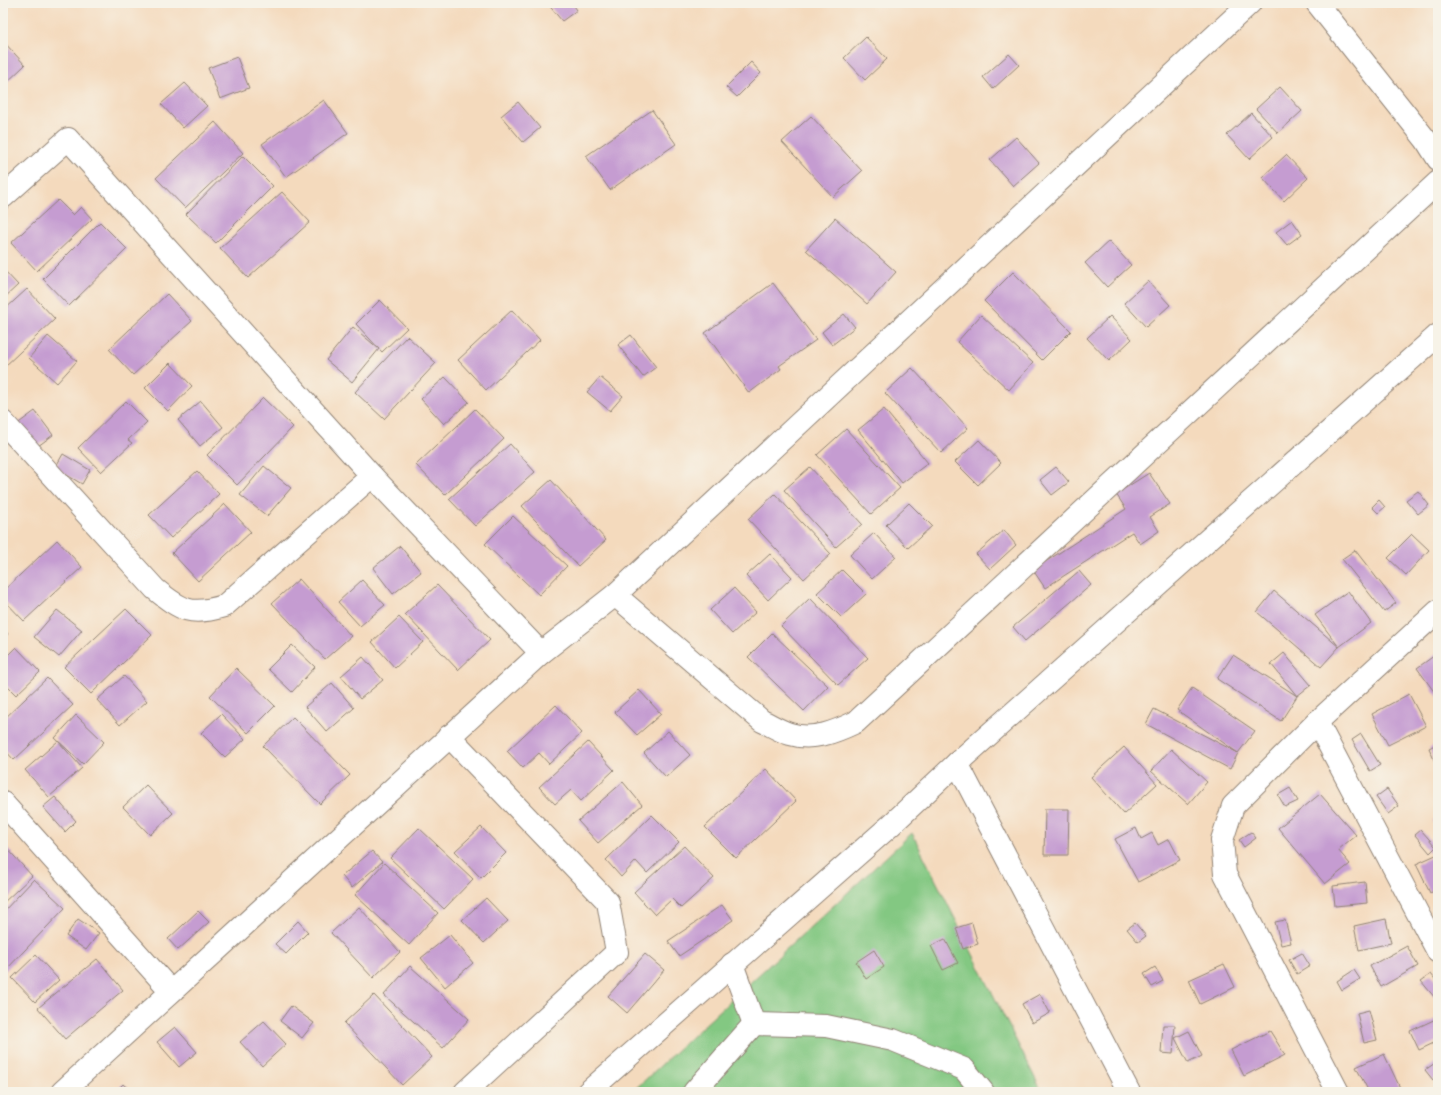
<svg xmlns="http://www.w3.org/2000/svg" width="1441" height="1095" font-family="Dekko,sans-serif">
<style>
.green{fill:#83c882;stroke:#577a56}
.building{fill:#c59cd1}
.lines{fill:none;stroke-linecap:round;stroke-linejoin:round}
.street-casing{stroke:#908274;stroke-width:24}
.secondary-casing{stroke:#908274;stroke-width:24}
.street{stroke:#fff;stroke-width:22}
.secondary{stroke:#fff;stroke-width:22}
</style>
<rect width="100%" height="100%" fill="#f7f3e8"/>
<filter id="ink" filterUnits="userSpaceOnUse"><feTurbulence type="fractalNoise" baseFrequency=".025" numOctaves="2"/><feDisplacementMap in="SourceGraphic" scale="8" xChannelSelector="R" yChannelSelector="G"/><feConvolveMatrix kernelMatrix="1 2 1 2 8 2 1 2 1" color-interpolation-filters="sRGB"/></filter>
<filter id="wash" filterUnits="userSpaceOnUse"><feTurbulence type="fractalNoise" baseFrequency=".012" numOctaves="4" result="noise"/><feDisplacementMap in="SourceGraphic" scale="16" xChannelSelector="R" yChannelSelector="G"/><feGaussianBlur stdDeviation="0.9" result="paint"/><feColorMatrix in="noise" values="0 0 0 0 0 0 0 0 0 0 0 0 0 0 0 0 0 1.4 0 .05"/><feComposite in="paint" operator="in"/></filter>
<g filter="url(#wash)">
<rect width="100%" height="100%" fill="#f4dabd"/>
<polygon class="green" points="912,833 1042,1092 632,1092"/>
<g id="blocks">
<g class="building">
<polygon points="547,3 572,3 577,10 562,21"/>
<polygon points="866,37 887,59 865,80 844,58"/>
<polygon points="3,41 25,65 3,86"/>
<polygon points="1009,54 1019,65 993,89 983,77"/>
<polygon points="237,57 249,88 220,99 208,68"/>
<polygon points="751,62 761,73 737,97 726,87"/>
<polygon points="185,83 207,106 183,128 161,104"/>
<polygon points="1280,87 1302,111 1278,133 1256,109"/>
<polygon points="324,100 348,133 286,177 262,144"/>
<polygon points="518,102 540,128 523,142 501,116"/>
<polygon points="652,110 676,144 610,190 586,156"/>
<polygon points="1251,113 1273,137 1249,159 1227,135"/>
<polygon points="811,116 862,171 833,197 782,142"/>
<polygon points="215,122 243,153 185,208 156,178"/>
<polygon points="1016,137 1039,163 1013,186 990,160"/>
<polygon points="1286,155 1308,178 1284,201 1262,177"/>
<polygon points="243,156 273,186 216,243 186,214"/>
<polygon points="282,192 310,222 248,278 220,248"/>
<polygon points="58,200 73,215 81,207 92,219 37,271 11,243"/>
<polygon points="835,218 896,272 867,304 806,250"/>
<polygon points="1292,220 1302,234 1287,245 1276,232"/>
<polygon points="100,222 127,249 69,306 43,279"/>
<polygon points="1109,241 1131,265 1107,287 1085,263"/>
<polygon points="3,269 18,285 3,299"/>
<polygon points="1013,272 1071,331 1042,360 984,301"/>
<polygon points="1148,281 1170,305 1146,327 1124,303"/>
<polygon points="773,283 816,340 779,366 781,369 749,393 705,333"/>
<polygon points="27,289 55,319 3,368 3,311"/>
<polygon points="167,294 192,321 133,375 109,349"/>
<polygon points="380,300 407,328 382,352 356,324"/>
<polygon points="512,310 540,340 486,390 458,360"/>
<polygon points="844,314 855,327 832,345 822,332"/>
<polygon points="981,315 1033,363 1009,390 957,342"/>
<polygon points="1110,316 1132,339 1109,361 1087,338"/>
<polygon points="353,327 379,349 352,382 326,360"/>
<polygon points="631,335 656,367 643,377 618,345"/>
<polygon points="48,336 77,361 57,383 29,358"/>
<polygon points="407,336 436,363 384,419 355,392"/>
<polygon points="170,363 192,386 168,411 145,388"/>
<polygon points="912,368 968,428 941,453 885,393"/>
<polygon points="445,377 469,402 444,424 421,399"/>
<polygon points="600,377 623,396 610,411 587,392"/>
<polygon points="263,398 293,427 237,485 207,455"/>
<polygon points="126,401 147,422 128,440 132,443 101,472 78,448"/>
<polygon points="201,401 223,427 200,446 178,420"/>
<polygon points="475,409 504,439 445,495 416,465"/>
<polygon points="884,409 928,463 902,483 858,430"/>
<polygon points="35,411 53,435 34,449 16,425"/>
<polygon points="846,429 900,488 871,514 817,455"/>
<polygon points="979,440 1001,463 978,485 955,462"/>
<polygon points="510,444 535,472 475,526 449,499"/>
<polygon points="63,454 90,470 82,484 55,468"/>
<polygon points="264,466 291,488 267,516 240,495"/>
<polygon points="810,467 862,524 836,547 784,490"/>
<polygon points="1056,467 1069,482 1052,495 1040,480"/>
<polygon points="197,471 219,494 171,538 149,515"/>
<polygon points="1149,473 1170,504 1150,517 1159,531 1140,544 1132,532 1045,588 1033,570 1126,509 1116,494"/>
<polygon points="551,480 606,540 578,566 522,506"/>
<polygon points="1418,491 1429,505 1418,514 1406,500"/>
<polygon points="775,494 831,554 804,579 748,519"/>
<polygon points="1379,500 1385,507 1378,513 1372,507"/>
<polygon points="909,503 932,526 908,548 886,525"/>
<polygon points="225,504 251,532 198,581 172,553"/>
<polygon points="513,516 567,566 539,595 485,544"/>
<polygon points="1004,530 1016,545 990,569 976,554"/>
<polygon points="874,533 896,557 872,579 850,555"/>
<polygon points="1412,534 1429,550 1406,575 1388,558"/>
<polygon points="57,540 82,567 24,621 3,599 3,591"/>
<polygon points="400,546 421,572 393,594 373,568"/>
<polygon points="1355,550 1396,603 1384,612 1342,559"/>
<polygon points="770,554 792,577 768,600 746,576"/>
<polygon points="842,570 866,594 841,617 817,593"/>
<polygon points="1079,571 1091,585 1025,641 1013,627"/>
<polygon points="299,579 351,636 325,659 272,603"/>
<polygon points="362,580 385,605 360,626 338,602"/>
<polygon points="437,585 490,640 458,670 405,614"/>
<polygon points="734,588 756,612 732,634 710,610"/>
<polygon points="1274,591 1339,647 1315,615 1348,591 1371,623 1339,647 1321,667 1257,612"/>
<polygon points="810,598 868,658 838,685 781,626"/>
<polygon points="126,609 152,635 91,694 64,667"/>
<polygon points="57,610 82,630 59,657 34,637"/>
<polygon points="399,617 423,642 395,668 372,642"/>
<polygon points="3,628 8,634 3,639"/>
<polygon points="772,633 828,686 804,711 748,657"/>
<polygon points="292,645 315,667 292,692 268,669"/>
<polygon points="16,647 40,672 16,695 3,682 3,660"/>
<polygon points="1284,653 1311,685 1297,696 1281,721 1217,679 1233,655 1297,696 1271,664"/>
<polygon points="1438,653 1438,697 1417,668"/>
<polygon points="363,657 383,680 360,699 341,676"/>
<polygon points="236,668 275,706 248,733 210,696"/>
<polygon points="124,676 147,701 120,725 97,700"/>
<polygon points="47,678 73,705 14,760 3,748 3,720"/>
<polygon points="332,683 354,708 327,732 305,707"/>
<polygon points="1192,688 1255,731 1238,753 1177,710"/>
<polygon points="639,690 661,714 637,735 615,712"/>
<polygon points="1409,694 1426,726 1388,745 1372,714"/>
<polygon points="556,705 582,733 549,764 539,753 523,768 507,751"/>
<polygon points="1154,709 1238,753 1230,769 1146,724"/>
<polygon points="221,714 245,739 225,757 201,733"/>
<polygon points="76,715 104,742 83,764 55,738"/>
<polygon points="293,717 350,775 320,804 263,746"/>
<polygon points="668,731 690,755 666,777 644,753"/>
<polygon points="1361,734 1380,765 1370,771 1352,740"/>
<polygon points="58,741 82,768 49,797 25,770"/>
<polygon points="588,742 614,770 581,801 571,790 555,804 539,787"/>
<polygon points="1437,744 1438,746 1438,769 1429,748"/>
<polygon points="1124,747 1157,784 1124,814 1091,777"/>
<polygon points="1171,749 1207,782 1188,804 1151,771"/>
<polygon points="766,769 796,801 736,858 705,827"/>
<polygon points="623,782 642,805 598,843 578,821"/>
<polygon points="146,785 173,813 150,835 123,807"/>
<polygon points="1290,788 1298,801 1285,807 1278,795"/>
<polygon points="1387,789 1399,806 1388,814 1376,797"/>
<polygon points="1320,794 1356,835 1338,850 1350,864 1325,884 1278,828"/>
<polygon points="55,797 76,821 65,832 43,807"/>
<polygon points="1045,809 1069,809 1068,855 1044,855"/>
<polygon points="652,815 679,842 647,873 636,861 621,877 606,860"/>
<polygon points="1438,818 1438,834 1433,820"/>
<polygon points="481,827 506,853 481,878 455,851"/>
<polygon points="419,828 473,879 444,909 390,858"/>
<polygon points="1136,828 1141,839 1152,833 1158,845 1169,839 1180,860 1138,882 1115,839"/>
<polygon points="1421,830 1436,847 1430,853 1415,835"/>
<polygon points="1251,832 1256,838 1244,847 1239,840"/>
<polygon points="684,846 714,878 681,908 672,899 655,915 634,892"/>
<polygon points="6,847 32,876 3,903 3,849"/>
<polygon points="372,851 382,862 352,888 342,876"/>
<polygon points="1438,854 1438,889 1430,893 1416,864"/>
<polygon points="384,863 438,913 409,945 355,895"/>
<polygon points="34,879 65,908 5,971 3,969 3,912"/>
<polygon points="1365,882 1367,903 1335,906 1333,886"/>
<polygon points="486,898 508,921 484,943 462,920"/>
<polygon points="722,905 733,920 679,956 668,941"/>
<polygon points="359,907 400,952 373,978 331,933"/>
<polygon points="198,911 209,922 178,950 168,939"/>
<polygon points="78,919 99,933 86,950 66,936"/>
<polygon points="1386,919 1391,943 1359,950 1354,926"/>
<polygon points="1285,920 1291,943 1281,945 1275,922"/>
<polygon points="298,921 308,932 286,954 275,944"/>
<polygon points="972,923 978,944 963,949 956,928"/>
<polygon points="1135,923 1146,936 1138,942 1127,929"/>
<polygon points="450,935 473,963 445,987 421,958"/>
<polygon points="945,939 958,963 943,970 931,946"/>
<polygon points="1407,946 1418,966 1381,987 1370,966"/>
<polygon points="874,950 884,967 866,979 856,962"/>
<polygon points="1302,953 1310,966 1297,974 1289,960"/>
<polygon points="645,954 664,970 627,1013 608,996"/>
<polygon points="36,955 59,980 35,1002 12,978"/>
<polygon points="97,959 123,990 65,1039 38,1008"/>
<polygon points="1224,964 1235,987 1200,1004 1189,980"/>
<polygon points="410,966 469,1019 443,1048 384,995"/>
<polygon points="1155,967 1163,981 1152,987 1144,974"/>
<polygon points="1354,970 1360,979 1342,990 1337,981"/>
<polygon points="1431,974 1438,983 1438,996 1435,998 1421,981"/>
<polygon points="1040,994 1050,1013 1032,1023 1022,1004"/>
<polygon points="374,995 432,1057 402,1085 344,1023"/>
<polygon points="291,1006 314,1023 302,1038 280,1021"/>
<polygon points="1369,1010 1377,1040 1364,1043 1357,1013"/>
<polygon points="1438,1018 1438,1041 1419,1050 1410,1031"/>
<polygon points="264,1021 286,1044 262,1066 240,1042"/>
<polygon points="1163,1025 1175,1025 1173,1054 1161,1053"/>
<polygon points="175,1027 197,1052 179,1067 157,1042"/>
<polygon points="1189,1031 1202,1056 1188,1063 1175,1038"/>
<polygon points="1270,1031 1285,1055 1244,1076 1231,1050"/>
<polygon points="1384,1054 1402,1092 1369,1092 1356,1067"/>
<polygon points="1438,1061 1438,1076 1433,1080 1425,1070"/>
<polygon points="123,1084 132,1092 115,1092"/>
</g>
</g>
</g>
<g filter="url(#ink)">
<use href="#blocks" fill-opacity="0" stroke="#908274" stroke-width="1"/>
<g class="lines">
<g class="street-casing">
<g id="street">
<polyline points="1317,3 1426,140 1438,159"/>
<polyline points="3,197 68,139 372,476 541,653"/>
<path d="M3,422L155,589C182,611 191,616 224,606L372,476"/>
<path d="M615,595L762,721C771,725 780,731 790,734C813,741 835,732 856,722L1438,182"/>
<polyline points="1317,722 1438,952"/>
<polyline points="449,736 608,902 617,952 465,1092"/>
<polyline points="3,803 171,991"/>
<polyline points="732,964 754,1024"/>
<polyline points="754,1024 826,1026 893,1040 964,1069 983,1092"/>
<polyline points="62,1092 541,653 615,595 1250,3"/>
<polyline points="588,1092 891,825 957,763"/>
<polyline points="694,1092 754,1024"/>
<polyline points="1338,1092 1225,874 1222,840 1233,806 1317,722 1438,611"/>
</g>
</g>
<g class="secondary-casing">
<polyline id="secondary" points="1129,1092 957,763 1438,335"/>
</g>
<use href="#street" class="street"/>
<use href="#secondary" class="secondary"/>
</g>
</g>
<rect width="1441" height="1095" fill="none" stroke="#f7f3e8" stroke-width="16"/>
</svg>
